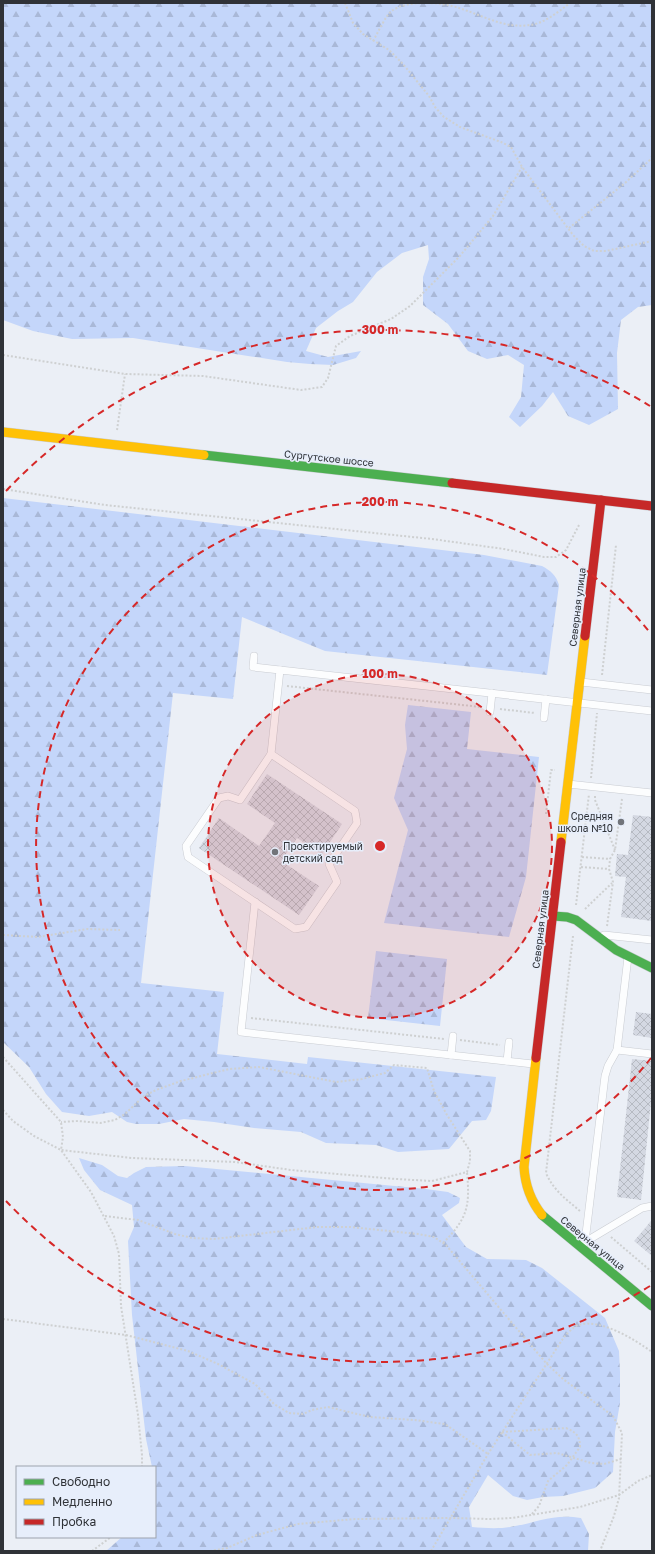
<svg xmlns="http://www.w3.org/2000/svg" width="655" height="1554" font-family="'Golos Text',sans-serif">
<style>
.forest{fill:url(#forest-firs)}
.building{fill:url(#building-cross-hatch)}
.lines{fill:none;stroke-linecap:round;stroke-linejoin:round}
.lane-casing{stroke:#c9ccd2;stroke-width:8}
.fast-casing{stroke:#c9ccd2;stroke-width:10}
.slow-casing{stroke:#c9ccd2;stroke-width:10}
.jam-casing{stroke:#c9ccd2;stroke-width:10}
.path{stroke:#ced0d1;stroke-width:2;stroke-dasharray:2 2;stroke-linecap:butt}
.lane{stroke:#fcfdfe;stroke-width:7}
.fast{stroke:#4caf50;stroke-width:9}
.slow{stroke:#ffc107;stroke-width:9}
.jam{stroke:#c62828;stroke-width:9}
.ring{fill:none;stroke:#d62828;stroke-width:2;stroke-dasharray:7 5}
.poi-dot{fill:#71747a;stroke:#e7eefb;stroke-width:1.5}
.labels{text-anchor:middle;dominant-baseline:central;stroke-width:3;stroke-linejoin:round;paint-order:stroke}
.street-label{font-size:10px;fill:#2f3237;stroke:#e7eefb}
.poi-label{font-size:10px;fill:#2f3237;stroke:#e7eefb;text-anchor:end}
.centre{fill:#d62828;stroke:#e7eefb;stroke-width:2}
.ring-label{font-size:12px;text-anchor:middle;font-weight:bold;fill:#d62828;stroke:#e7eefb;stroke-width:3;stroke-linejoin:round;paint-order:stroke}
</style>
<defs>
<pattern id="forest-firs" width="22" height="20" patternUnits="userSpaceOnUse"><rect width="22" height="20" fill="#c4d6fa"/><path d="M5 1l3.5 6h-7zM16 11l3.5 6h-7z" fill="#a9b8d7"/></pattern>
<pattern id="building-cross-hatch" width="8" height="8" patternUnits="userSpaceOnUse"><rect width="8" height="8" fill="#d4d8e2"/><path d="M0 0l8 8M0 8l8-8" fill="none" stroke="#b6bac2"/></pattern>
</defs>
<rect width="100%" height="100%" fill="#ebeff6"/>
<g class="forest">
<polygon points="3,3 652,3 652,305 638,307 621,320 617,353 618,409 589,425 568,416 553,392 542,406 520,427 509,417 521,397 524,365 508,355 487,359 468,351 448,324 423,305 423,277 429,259 428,245 402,253 377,272 353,302 338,311 316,328 306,351 328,357 361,351 356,358 333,365 310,364 287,362 133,338 72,339 33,331 3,320"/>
<path d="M3,498L484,555L542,566C551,571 556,575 559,585L547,675L325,651L242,617L233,699L173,693L141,983L224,992L217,1054L307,1064L308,1057L496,1077L491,1111L486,1120L472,1121L449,1149L398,1152L376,1145L326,1143L301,1132L254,1128L214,1122L184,1119L159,1124H136L127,1122L112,1112L89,1116L62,1112L46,1094L29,1067L3,1042Z"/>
<polygon points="408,705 471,712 467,749 539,757 526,877 509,937 384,923 408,830 394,798 407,749 405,725"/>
<polygon points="376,951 447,959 440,1026 368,1018"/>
<path d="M79,1158L102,1165L118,1176L127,1178L134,1173L146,1167L185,1166L426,1189L448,1192L460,1198L459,1203L442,1215L466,1247L487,1259L526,1260L542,1268L605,1318L619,1351L620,1372V1403L615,1432L613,1472L595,1488L563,1496L543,1497L527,1500L513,1496L488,1475L469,1507L472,1527C484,1528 498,1529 510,1527C536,1523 553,1513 581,1518L589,1534L588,1551H106L122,1537H155V1467H152L146,1439L132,1315L128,1241L134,1227L132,1205L100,1190L84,1170Z"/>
</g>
<g class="building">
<polygon points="267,774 342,824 322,854 297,838 281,861 319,886 299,915 199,848 219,818 259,846 275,823 247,804"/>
<polygon points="633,815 652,817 652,921 621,917 626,877 615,876 617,854 628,855"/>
<polygon points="636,1012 652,1014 652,1038 633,1035"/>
<polygon points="632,1059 652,1061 652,1092 641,1200 617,1197"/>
<polygon points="652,1220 652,1256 634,1241"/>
</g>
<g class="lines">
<g class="lane-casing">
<g id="lane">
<polyline points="254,656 253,667 280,670"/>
<polyline points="581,682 652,690"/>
<polyline points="490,712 492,693"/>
<polyline points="544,718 546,699"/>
<polygon points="271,754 355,811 357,823 329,864 337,882 306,927 295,929 188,857 186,846 219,798 228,796 240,800"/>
<polyline points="271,754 280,670 652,711"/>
<polyline points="568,784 652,793"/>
<polyline points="255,902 241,1032 533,1064"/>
<polyline points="604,935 652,940"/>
<polyline points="617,1050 652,1054"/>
<polyline points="451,1055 453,1036"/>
<polyline points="507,1061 509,1042"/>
<polyline points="585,1242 642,1208 652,1206"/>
<polyline points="581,1247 585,1242 605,1076 608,1066 617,1050 628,957"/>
</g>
</g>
<g class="fast-casing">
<g id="fast">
<polyline points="204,455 452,483"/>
<polyline points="553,916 567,917 576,920 616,950 652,968"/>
<polyline points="542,1215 652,1306"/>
</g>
</g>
<g class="slow-casing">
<g id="slow">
<polyline points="3,432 204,455"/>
<polyline points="561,842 585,636"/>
<path d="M536,1058L524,1167C525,1185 530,1200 542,1215"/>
</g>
</g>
<g class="jam-casing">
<g id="jam">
<polyline points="452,483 652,506"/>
<polyline points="585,636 601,500"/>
<polyline points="536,1058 561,842"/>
</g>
</g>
<g class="path">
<polyline points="345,3 353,23 363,34 389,50 403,64 429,96 435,107 444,117 460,127 501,142 511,147 522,167 573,235 584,246 594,251 606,251 652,241"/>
<polyline points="650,3 652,5"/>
<path d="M373,41C378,33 386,14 393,10C408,0 442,2 459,8C482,15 504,29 530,25C545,23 558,12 570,3"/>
<polyline points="569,228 625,183 652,158"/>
<polyline points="3,355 125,374 203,376 301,390 322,387 328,378 336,346 350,336 391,319 410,306 459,257 493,216 522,167"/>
<polyline points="117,430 125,374"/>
<polyline points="3,489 105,505 432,539 504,549 544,557 556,557 566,550 579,525"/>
<polyline points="602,675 616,545"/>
<polyline points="287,686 481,707"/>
<polyline points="500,709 535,713"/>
<polyline points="591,778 597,713"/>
<polyline points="595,796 595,800 615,850"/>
<polyline points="546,814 551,770 555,770"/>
<polyline points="582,857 610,859"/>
<polyline points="581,867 609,869"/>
<polyline points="576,905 589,794"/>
<polyline points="585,909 612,883"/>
<polyline points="607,926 613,882 609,869 610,859 615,850 622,799"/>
<polyline points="3,935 38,937 87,929 120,930"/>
<path d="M573,936L546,1173C553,1190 567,1200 580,1211"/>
<polyline points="251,1018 444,1039"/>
<polyline points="460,1040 500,1045"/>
<polyline points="3,1057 61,1122 63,1137 61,1150 132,1158 235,1162 291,1170 396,1179 432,1181 467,1172 470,1161 470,1151 447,1115 434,1091 427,1068 394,1065 385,1073 362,1079 336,1082 259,1067 229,1069 181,1081 156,1090 144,1096 125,1114 115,1120 100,1123 78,1121 61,1122"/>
<polyline points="3,1110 13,1121 34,1136 61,1150 91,1192 114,1236 119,1254 121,1306 138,1415 142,1455 142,1467"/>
<polyline points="105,1216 138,1220 175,1234 192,1238 214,1239 317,1227 350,1227 418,1234 434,1237 446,1245 546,1363 563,1379 613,1416 622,1433 619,1498 614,1516 600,1551"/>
<polyline points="611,1237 652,1272"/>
<path d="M443,1243C468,1218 470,1206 467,1172"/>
<polyline points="3,1319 126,1335 188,1351 218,1364 255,1384 274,1404 289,1413 303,1414 312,1410 328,1407 370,1417 414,1420 445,1424 488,1454"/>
<path d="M502,1432L566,1428C576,1432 580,1436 580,1447L567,1465L548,1481L539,1506L532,1514"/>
<polyline points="502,1432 530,1455 557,1453 591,1463 604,1464 621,1459"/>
<polyline points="92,1551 111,1537"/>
<polyline points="210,1551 227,1548 257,1535 298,1524 355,1519 451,1518 490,1519 512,1518 580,1507 619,1495 638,1481 652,1475"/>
<path d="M431,1551L488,1454L564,1337C568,1333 573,1327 578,1325C600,1318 634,1339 652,1352"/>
</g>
<use href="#lane" class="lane"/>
<use href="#fast" class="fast"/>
<use href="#slow" class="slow"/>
<use href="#jam" class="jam"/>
</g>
<circle cx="380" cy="846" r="172" fill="#d62828" fill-opacity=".12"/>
<g class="ring">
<circle cx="380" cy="846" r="172"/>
<path d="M651 1058A344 344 0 1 1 651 634"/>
<path d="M650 1286A516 516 0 0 1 6 1201M6 491A516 516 0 0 1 650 406"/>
</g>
<g class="poi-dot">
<circle cx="621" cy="822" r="4"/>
<circle cx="275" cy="852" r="4"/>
</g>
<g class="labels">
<g class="street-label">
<text transform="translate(329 458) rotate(6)">Сургутское шоссе</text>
<text transform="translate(577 607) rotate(-83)">Северная улица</text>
<text transform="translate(540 929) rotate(-83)">Северная улица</text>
<text transform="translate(593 1243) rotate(39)">Северная улица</text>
</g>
<g class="poi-label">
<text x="613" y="816">Средняя<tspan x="613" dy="12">школа №10</tspan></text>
<text x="283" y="846" text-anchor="start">Проектируемый<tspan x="283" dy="12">детский сад</tspan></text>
</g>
</g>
<circle cx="380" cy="846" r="6" class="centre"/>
<g class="ring-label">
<text x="380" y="334">300 m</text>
<text x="380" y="506">200 m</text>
<text x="380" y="678">100 m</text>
</g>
<rect width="655" height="1554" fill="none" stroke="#2f3237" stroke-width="8"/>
<rect x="16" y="1466" width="140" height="72" fill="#e7eefb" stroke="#9da3ad"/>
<rect x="24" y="1479" width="20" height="6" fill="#4caf50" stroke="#9da3ad"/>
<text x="52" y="1486" font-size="12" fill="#2f3237">Свободно</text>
<rect x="24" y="1499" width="20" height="6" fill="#ffc107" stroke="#9da3ad"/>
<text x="52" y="1506" font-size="12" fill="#2f3237">Медленно</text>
<rect x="24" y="1519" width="20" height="6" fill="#c62828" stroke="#9da3ad"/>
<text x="52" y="1526" font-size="12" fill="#2f3237">Пробка</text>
</svg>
